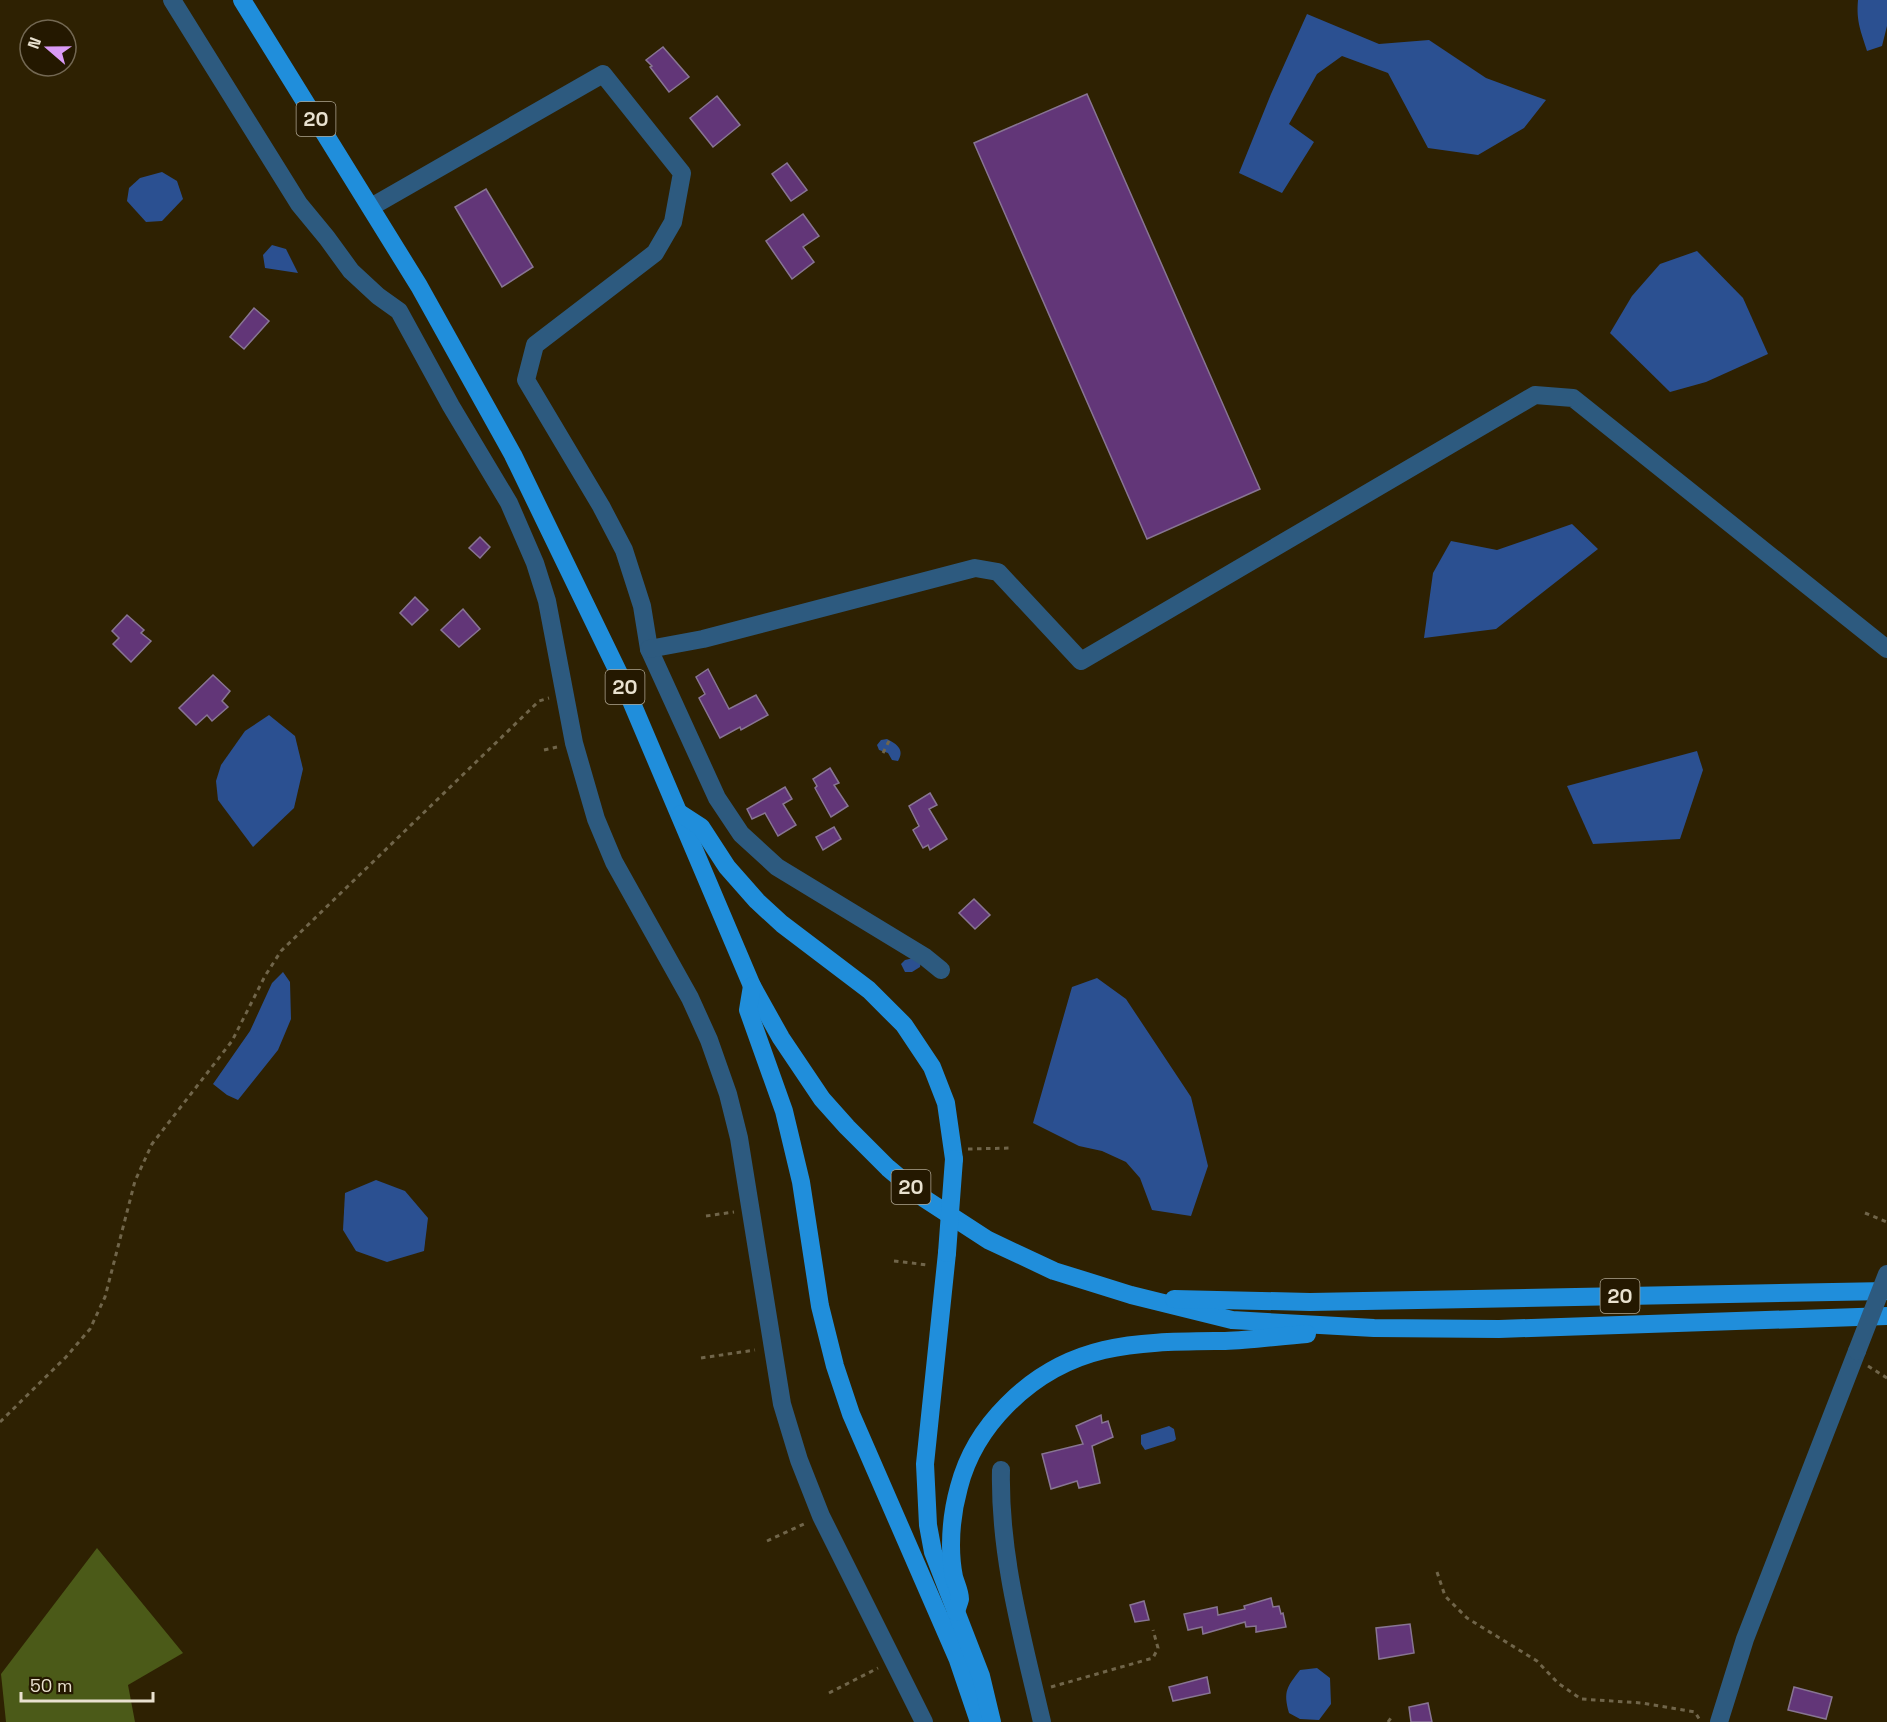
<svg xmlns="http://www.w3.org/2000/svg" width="1887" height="1722" font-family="'Space Grotesk',sans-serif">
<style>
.forest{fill:#4b5a18}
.water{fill:#2b5091}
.building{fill:#623678;stroke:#887593;stroke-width:1.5}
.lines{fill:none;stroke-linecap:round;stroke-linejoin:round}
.path{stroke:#70654a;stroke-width:3;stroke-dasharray:4.5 4.5;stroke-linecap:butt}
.minor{stroke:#2d5a7f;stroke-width:18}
.major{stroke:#208edb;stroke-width:18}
.minor-bridge{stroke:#2d5a7f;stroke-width:18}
.major-bridge{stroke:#208edb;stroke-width:18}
.labels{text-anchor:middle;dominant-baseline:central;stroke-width:6;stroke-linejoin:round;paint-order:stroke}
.shield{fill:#241800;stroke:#aea591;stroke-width:1.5}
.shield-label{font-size:20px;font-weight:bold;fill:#e9e1cf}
</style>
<rect width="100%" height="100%" fill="#2e2102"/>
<polygon class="forest" points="97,1548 183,1653 128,1685 135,1722 6,1722 1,1674"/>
<g class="water">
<path d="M1858,0H1887V26L1882,46L1867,51C1861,31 1856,22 1858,0Z"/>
<polygon points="1307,14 1379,44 1429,40 1486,78 1546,100 1524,128 1478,155 1428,148 1388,73 1342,56 1317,74 1289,124 1314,142 1282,193 1239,173 1271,94"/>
<polygon points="162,172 177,181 183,199 162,221 146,222 127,201 129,188 140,178"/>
<polygon points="272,245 286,249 298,273 265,268 263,255"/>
<polygon points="1697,251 1743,298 1768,354 1706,382 1670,392 1610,333 1632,296 1660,264"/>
<polygon points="1572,524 1598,549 1496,629 1424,638 1433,573 1451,541 1497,550"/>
<polygon points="269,715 295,736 303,769 294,808 253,847 218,800 216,781 221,765 245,731"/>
<path d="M887,739C897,744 905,750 898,761L892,760L888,753L879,750L877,745L881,740Z"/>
<polygon points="1697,751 1703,770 1680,839 1593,844 1567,786"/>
<polygon points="918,957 921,961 920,967 912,972 905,972 901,964 905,960"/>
<polygon points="283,972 290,982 291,1019 278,1050 238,1100 227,1095 213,1084 250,1031 272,983"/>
<polygon points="1097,978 1126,999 1191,1097 1208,1166 1191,1216 1152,1210 1140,1178 1126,1162 1102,1151 1079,1146 1033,1123 1072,987"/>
<polygon points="376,1180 405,1191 428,1218 424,1251 387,1262 356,1251 343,1230 345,1193"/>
<polygon points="1169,1426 1174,1429 1176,1439 1174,1441 1145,1450 1141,1444 1141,1435"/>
<path d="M1317,1668L1330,1678L1331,1704L1319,1720L1300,1719L1289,1713C1283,1691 1287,1687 1300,1670Z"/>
</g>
<g class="building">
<polygon points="663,47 689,77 669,92 650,67 652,66 646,60"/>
<polygon points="1087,94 1260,489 1147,539 974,143"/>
<polygon points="717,96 740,125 713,147 690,118"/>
<polygon points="787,163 807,190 791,201 772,174"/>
<polygon points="486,189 533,267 502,287 455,207"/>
<polygon points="803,214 819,236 803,247 814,262 792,279 766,241"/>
<polygon points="254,308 269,321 244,349 230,337"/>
<polygon points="480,537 490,547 480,558 469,548"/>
<polygon points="415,597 428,610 412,625 400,613"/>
<polygon points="463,609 480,629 459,647 441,630"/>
<polygon points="127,615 144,630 141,633 151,641 131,662 113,644 119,638 112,631"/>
<polygon points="708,669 729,709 756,695 768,715 741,730 740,727 720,738 699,698 705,694 696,677"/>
<polygon points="213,675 230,691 222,701 228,707 212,721 207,715 196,725 179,708"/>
<polygon points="830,768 839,783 834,785 848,806 831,817 815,788 817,786 813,779"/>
<polygon points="785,787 792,799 783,804 796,825 778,836 765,813 752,819 747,809"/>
<polygon points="930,793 937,805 929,809 947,839 930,850 928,845 923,848 913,830 919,826 909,806"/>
<polygon points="834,827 841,839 823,850 816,837"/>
<polygon points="974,899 990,915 975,929 959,913"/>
<polygon points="1101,1415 1102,1423 1108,1421 1113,1437 1092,1446 1100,1483 1079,1488 1077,1481 1051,1489 1042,1454 1083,1444 1076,1426"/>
<polygon points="1271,1598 1273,1607 1279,1606 1281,1614 1283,1613 1286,1627 1256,1632 1256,1626 1246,1627 1245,1622 1203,1634 1202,1627 1188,1630 1184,1614 1217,1607 1218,1615 1245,1609 1244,1606"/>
<polygon points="1144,1601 1149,1620 1135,1622 1130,1605"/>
<polygon points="1410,1624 1414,1653 1379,1659 1376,1628"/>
<polygon points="1207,1677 1210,1693 1173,1701 1169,1687"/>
<polygon points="1794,1687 1832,1697 1826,1719 1788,1710"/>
<polygon points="1428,1703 1432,1722 1411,1722 1409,1707"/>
</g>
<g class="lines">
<g class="path">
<polyline points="544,750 557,747"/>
<polyline points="883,753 890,739"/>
<polyline points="968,1149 1012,1148"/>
<polyline points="1865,1213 1887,1222"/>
<polyline points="706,1216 734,1212"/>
<polyline points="894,1261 928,1265"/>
<polyline points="701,1358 755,1350"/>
<polyline points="1868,1366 1887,1378"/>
<polyline points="0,1422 66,1357 90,1329 105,1297 135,1181 152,1144 232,1041 265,976 281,951 539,701 549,698"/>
<polyline points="767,1541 806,1523"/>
<polyline points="1437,1572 1445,1596 1467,1618 1537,1661 1558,1683 1581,1699 1642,1703 1695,1712 1701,1722"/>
<polyline points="1051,1687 1153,1658 1158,1648 1153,1630"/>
<polyline points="829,1693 878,1668"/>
<polyline points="1388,1722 1393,1715"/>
</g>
<g class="minor">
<polyline points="172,0 299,204 327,238 351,271 378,296 399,311 451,406 509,503 535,563 547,601 574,743 596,819 614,862 690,998 709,1040 728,1094 739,1138 782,1404 799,1460 821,1516 924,1722"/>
<polyline points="371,207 603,74 682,173 673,222 655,253 535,345 526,380 601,506 624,550 642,606 649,649 717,798 741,834 777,867 925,957 941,970"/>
<polyline points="649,649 703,639 975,568 998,572 1081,661 1535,395 1573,398 1887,649"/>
<path d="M1001,1470C999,1556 1023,1640 1042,1722"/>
<polyline points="1719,1722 1745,1639 1857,1351"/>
</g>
<g class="major">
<polyline points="242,0 419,286 513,455 623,682 752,986 781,1038 822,1099 847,1127 888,1168 925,1199 988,1240 1054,1271 1131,1295 1232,1320 1374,1328 1499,1329 1887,1316"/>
<polyline points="681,814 701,827 727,867 757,901 782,924 869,990 904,1025 932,1067 946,1103 954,1159"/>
<polyline points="752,986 748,1010 784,1111 801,1182 820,1306 835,1366 851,1414 958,1660 979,1722"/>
<polyline points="947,1253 925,1464 928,1525 933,1552 981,1676 992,1722"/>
<polyline points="1174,1299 1310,1302 1887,1291"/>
<path d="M956,1612C957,1608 959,1603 960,1599C960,1592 956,1584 954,1577C952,1567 951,1555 951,1545C951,1526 954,1505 959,1487C967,1456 985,1427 1007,1405C1071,1340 1140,1342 1225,1341C1252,1340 1280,1336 1307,1334"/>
</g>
<polyline class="minor-bridge" points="1857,1351 1887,1274"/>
<polyline class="major-bridge" points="947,1253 954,1159"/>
</g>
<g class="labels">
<g class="shield">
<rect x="296.5" y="102" width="39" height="34" rx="4.5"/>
<rect x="605.5" y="670" width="39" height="34" rx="4.5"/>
<rect x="891.5" y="1170" width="39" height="34" rx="4.5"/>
<rect x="1600.5" y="1279" width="39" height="34" rx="4.5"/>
</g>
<g class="shield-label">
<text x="316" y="119">20</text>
<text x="625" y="687">20</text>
<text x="911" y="1187">20</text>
<text x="1620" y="1296">20</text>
</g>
</g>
<g transform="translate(48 48) rotate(290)"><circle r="28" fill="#241800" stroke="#736853" stroke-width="1.5"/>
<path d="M0-4.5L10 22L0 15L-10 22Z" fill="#da9af6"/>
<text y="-9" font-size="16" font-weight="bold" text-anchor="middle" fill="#e9e1cf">N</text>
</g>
<path d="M21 1692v9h132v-9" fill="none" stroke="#e9e1cf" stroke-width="3"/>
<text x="30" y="1692" font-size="18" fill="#e9e1cf" stroke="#241800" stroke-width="4.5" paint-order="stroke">50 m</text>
</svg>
